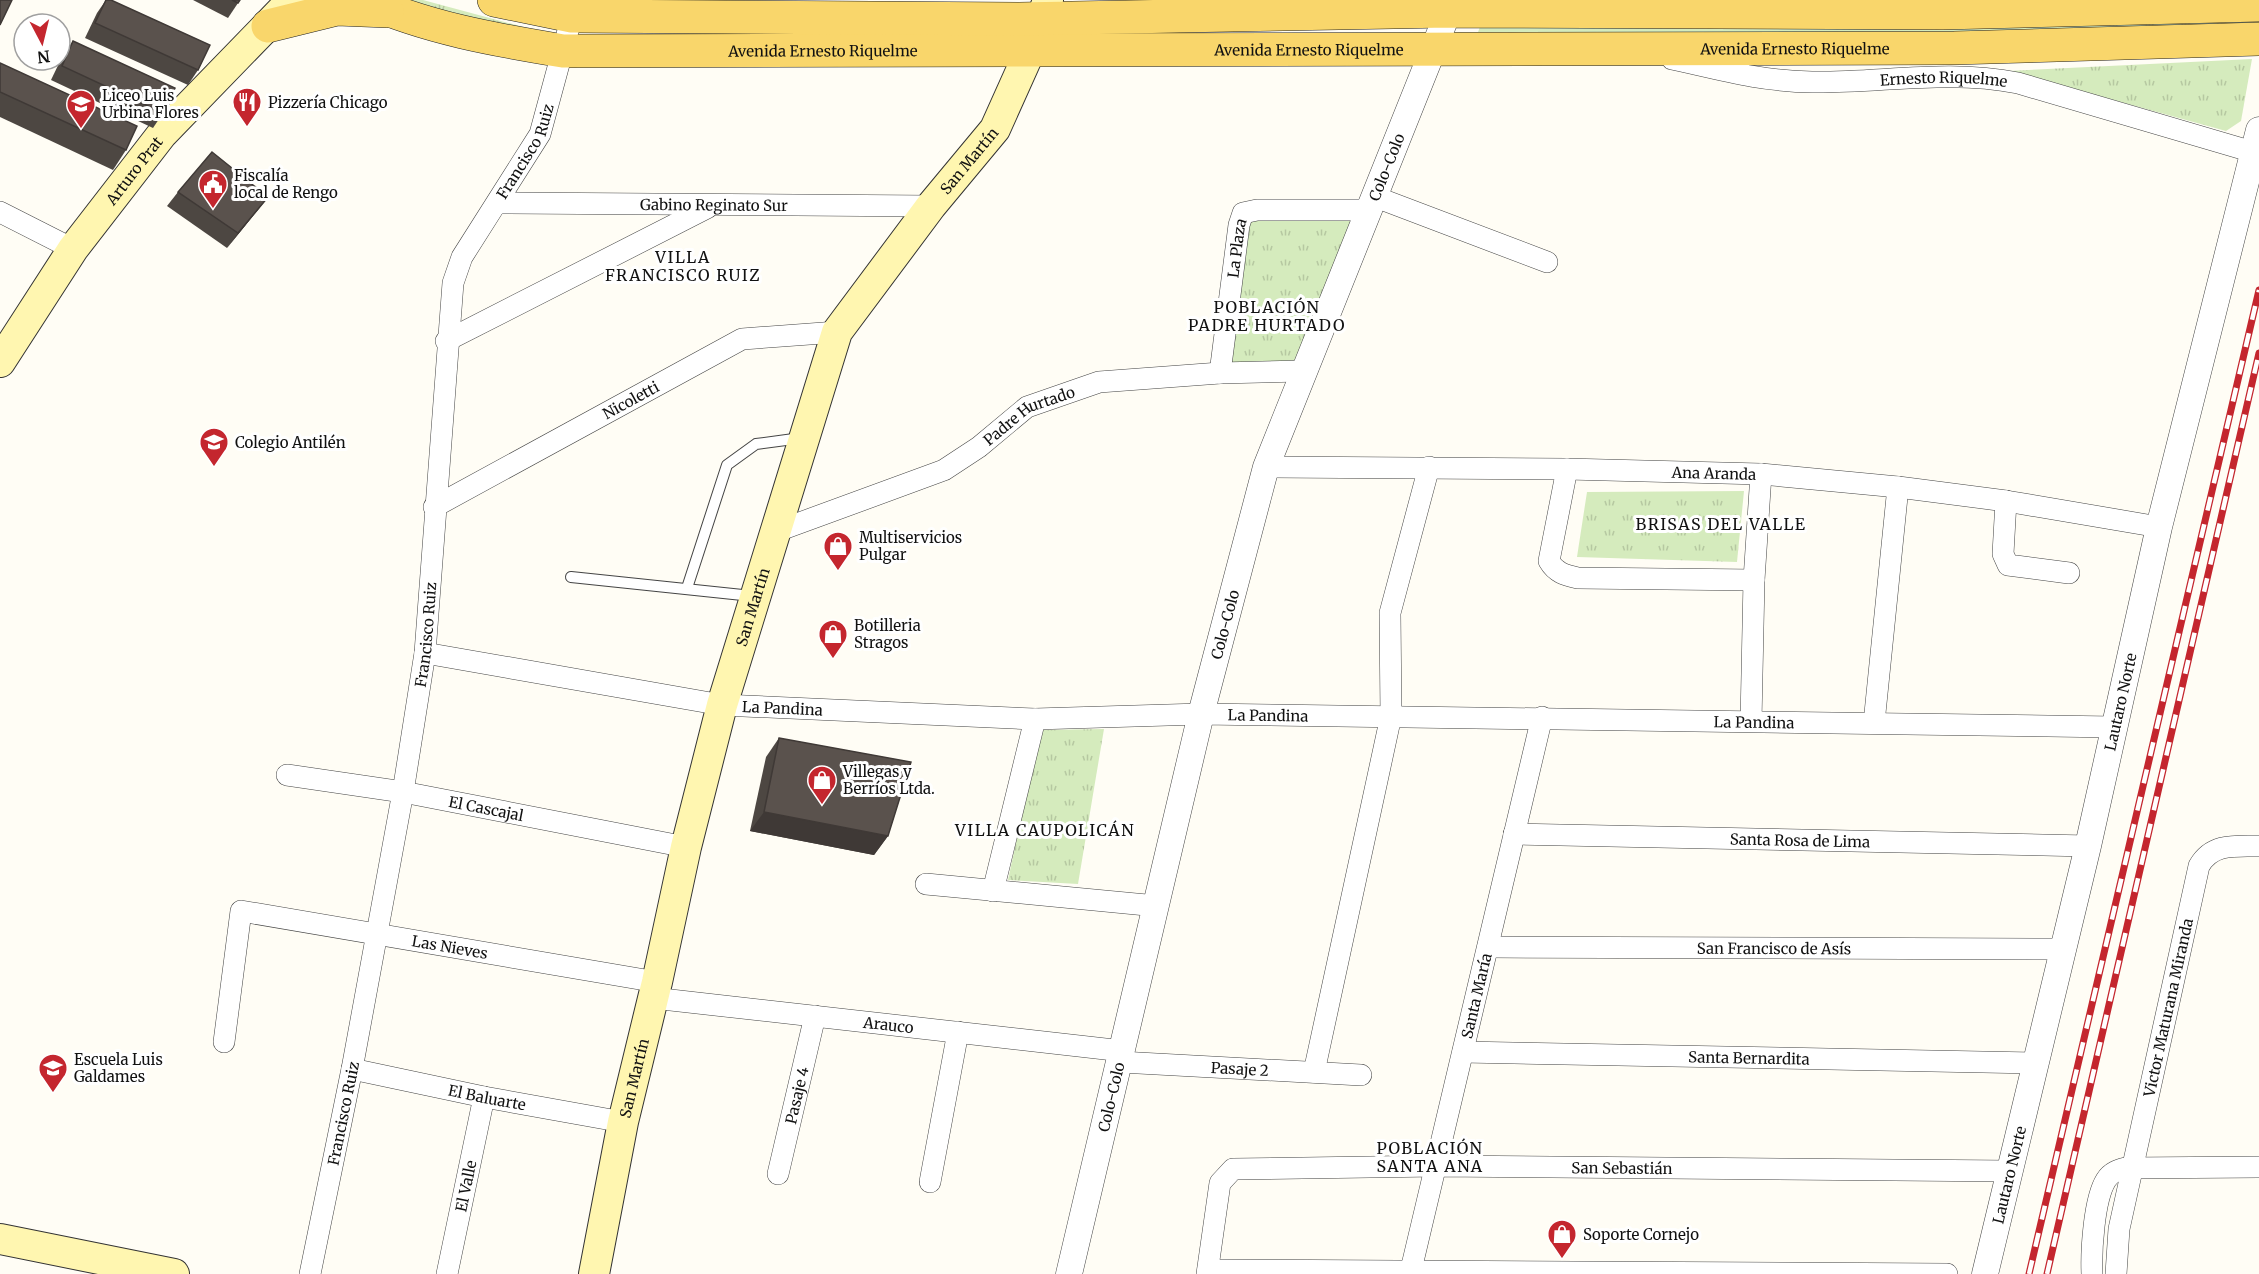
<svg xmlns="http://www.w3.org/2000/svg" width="2259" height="1274" font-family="Merriweather,serif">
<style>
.grass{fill:url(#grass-tufts)}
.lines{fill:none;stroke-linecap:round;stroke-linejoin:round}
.service-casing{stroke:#444;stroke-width:12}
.minor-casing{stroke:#444;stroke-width:22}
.tertiary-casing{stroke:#444;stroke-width:27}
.secondary-casing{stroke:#333;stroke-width:32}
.primary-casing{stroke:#222;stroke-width:34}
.service{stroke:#fff;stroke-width:10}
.minor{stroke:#fff;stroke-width:21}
.tertiary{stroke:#fff;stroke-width:26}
.secondary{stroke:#fff6b0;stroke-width:30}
.primary{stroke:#f9d66b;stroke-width:33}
.rail-casing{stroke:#c4262e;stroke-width:7}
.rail{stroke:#fff;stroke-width:4.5;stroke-dasharray:14;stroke-linecap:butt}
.wall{fill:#4d4742}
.shaded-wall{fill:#3f3936}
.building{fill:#5a524d;stroke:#3f3936;stroke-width:1.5}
.labels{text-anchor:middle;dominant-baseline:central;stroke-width:6;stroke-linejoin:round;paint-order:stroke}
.street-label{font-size:15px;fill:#111;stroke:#fff}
.poi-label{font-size:15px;fill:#111;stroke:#fff;text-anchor:start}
.neighbourhood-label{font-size:16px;letter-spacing:1.5px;fill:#111;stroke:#fff}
</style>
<defs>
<pattern id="grass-tufts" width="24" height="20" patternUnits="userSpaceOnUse" patternTransform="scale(1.5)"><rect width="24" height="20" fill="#d5ebbd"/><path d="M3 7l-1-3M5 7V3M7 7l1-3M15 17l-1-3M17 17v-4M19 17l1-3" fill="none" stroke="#b6c8a1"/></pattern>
</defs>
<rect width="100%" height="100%" fill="#fffdf5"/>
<g class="grass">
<polygon points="379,0 423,0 542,32"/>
<polygon points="2259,15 2259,25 2059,35 1477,35 1482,21"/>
<polygon points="2252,59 2241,121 2226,131 2008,71"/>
<polygon points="1382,213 1304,366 1228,370 1248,218"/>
<polygon points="1744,491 1737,562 1577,557 1587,492"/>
<polygon points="1104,729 1078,884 1008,880 1040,730"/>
</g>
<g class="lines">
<g class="service-casing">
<g id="service">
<polyline points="571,577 752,596"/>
<polyline points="687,588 727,465 756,444 801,438"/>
</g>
</g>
<g class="minor-casing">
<g id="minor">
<path id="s1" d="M1672,59C1722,70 1760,81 1812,82C1882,83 1947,69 2018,83L2253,152"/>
<polyline points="1373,196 1547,262"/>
<path id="s2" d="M498,203L931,206"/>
<polyline points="0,212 73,249"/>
<polyline points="446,341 707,208"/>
<path id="s3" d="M1220,373L1239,225L1243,213L1257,210H1368"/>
<path id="s4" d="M1266,467L1567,469L1761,474L1898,487L2006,501L2159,527"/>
<path d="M1567,469L1549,561C1556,573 1565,575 1578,578L1754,580"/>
<polyline points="2006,501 2003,554 2008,565 2069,573"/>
<path id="s5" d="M434,507L742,339L837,332"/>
<path id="s6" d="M775,532L944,470L979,447L1027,407L1099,382L1220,373L1302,371"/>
<path id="s7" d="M425,653L722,705L1035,719L1201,714L2114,727"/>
<polyline points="1751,721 1754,580 1761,474"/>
<polyline points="1874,723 1898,487"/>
<path id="s8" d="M287,775L403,792L686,847"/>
<path id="s9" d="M1514,834L2088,846"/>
<polyline points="926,884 1157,906"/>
<polyline points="993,891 1035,719"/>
<path id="s10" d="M1488,947L2062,949"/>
<path id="s11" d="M653,998L1123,1051"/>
<path id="s12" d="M224,1042L241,911L657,982"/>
<path id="s13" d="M1463,1052L2035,1063"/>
<path id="s14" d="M1120,1062L1361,1075"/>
<path id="s15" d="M352,1069L484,1097L623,1122"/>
<polyline points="1314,1072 1391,716 1390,613 1429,467"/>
<path id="s16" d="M778,1174L815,1016"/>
<polyline points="930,1182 958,1032"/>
<polyline points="1208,1270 1947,1274"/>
<path id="s17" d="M310,1274L352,1069L403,792L425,653L453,283L462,257L540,134L572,16"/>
<path id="s18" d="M447,1274L484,1097"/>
<path id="s19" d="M1207,1274L1220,1183L1233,1169L1436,1166L2010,1171"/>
<path id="s20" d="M1410,1274L1542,717"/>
<path d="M2092,1274C2091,1251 2094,1199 2106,1180C2111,1172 2118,1170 2126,1168L2259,1167"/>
<path id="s21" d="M2116,1274L2119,1229L2199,866C2212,843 2235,846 2259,846"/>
</g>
</g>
<g class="tertiary-casing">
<g id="tertiary">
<path id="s22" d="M1069,1274L1201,714L1266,467L1453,0"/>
<path id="s23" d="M1985,1274L2088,846L2159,527L2259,130"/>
</g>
</g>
<g class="secondary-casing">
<g id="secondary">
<path id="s24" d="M0,362L73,249L162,134L292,0"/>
<polyline points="0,1239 174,1274"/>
<path id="s25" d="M594,1274L623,1122L657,982L686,847L722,705L837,332L931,206L995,129L1030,51L1048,0"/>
</g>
</g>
<g class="primary-casing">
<g id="primary">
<path id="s26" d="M365,0C427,28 496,40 563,51L1954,48L2259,39"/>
<polyline points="494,0 572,16 1019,19 1448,11 1943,13 2259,5"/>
<polyline points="268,26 337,9 387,11"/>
</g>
</g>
<use href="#service" class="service"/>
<use href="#minor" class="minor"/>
<use href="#tertiary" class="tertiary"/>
<use href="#secondary" class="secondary"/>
<use href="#primary" class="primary"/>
<g class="rail-casing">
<g id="rail">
<polyline points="2029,1274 2259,290"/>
<polyline points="2047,1274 2259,353"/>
</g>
</g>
<use href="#rail" class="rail"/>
</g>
<g class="wall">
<polygon points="106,0 198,70 188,85 85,38 97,13"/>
<polygon points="193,0 240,0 228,18"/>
<polygon points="73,41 163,113 153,128 51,80 63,55"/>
<polygon points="0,63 126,150 113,170 0,117"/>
<polygon points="178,192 268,197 257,211 227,248 167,206"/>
<polygon points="779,738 888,836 874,855 750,831 766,757"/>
</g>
<g class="shaded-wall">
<polygon points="268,197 257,211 227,248 238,233"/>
<polygon points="764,812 888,836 874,855 750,831"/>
</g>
<g class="building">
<polygon points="0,0 12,0 0,25"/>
<polygon points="106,0 111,0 210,45 198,70 95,23"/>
<polygon points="232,0 240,0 238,3"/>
<polygon points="73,41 175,88 163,113 62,66"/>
<polygon points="0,63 137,126 126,150 0,92"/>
<polygon points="212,152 268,197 238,233 178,192"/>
<polygon points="779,738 911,762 888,836 764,812"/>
</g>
<defs>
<g id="restaurant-pin" transform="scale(1.5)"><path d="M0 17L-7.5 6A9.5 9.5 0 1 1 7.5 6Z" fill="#c4262e" stroke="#fff"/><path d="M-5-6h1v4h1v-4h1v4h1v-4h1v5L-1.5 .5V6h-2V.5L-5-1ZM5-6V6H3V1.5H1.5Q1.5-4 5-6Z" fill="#fff"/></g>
<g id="school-pin" transform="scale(1.5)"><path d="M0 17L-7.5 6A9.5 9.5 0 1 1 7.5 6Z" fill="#c4262e" stroke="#fff"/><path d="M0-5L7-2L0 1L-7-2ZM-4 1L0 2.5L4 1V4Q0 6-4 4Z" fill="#fff"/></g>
<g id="civic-pin" transform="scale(1.5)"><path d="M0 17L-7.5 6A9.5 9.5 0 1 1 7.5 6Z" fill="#c4262e" stroke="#fff"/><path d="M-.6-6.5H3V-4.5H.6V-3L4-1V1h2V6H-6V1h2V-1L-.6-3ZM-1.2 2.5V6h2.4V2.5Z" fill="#fff"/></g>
<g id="shop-pin" transform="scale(1.5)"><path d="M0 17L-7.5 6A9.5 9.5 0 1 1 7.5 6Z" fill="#c4262e" stroke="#fff"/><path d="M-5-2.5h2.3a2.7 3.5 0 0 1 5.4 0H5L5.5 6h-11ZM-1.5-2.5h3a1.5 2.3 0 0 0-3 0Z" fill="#fff"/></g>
</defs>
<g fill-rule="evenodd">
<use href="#restaurant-pin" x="247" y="102"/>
<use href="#school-pin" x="81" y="104"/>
<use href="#civic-pin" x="213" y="184"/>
<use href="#school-pin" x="214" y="442"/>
<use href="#shop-pin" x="838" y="546"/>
<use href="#shop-pin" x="833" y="634"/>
<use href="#shop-pin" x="822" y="780"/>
<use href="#school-pin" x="53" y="1068"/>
<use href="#shop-pin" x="1562" y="1234"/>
</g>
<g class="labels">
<g class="street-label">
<text stroke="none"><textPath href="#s26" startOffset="1437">Avenida Ernesto Riquelme</textPath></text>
<text stroke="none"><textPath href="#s26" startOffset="951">Avenida Ernesto Riquelme</textPath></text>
<text stroke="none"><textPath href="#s26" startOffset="465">Avenida Ernesto Riquelme</textPath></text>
<text stroke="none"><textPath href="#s1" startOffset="274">Ernesto Riquelme</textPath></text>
<text stroke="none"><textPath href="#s17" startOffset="1154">Francisco Ruiz</textPath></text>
<text stroke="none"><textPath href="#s25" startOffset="1190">San Martín</textPath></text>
<text stroke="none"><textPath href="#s22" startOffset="1154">Colo-Colo</textPath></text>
<text stroke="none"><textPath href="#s24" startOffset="234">Arturo Prat</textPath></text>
<text stroke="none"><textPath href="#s2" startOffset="216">Gabino Reginato Sur</textPath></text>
<text stroke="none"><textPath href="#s3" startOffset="126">La Plaza</textPath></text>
<text stroke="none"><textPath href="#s5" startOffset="224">Nicoletti</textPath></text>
<text stroke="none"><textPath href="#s6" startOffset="282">Padre Hurtado</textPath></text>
<text stroke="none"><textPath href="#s4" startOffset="448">Ana Aranda</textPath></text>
<text stroke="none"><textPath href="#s25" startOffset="686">San Martín</textPath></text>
<text stroke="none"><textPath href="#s22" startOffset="668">Colo-Colo</textPath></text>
<text stroke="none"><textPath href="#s17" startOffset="650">Francisco Ruiz</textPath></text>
<text stroke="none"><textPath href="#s23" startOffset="588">Lautaro Norte</textPath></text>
<text stroke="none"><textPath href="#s7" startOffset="362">La Pandina</textPath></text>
<text stroke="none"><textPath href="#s7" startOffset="848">La Pandina</textPath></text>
<text stroke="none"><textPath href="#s7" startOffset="1334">La Pandina</textPath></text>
<text stroke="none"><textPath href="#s8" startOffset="202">El Cascajal</textPath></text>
<text stroke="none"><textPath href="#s9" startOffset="286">Santa Rosa de Lima</textPath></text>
<text stroke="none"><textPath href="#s12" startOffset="344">Las Nieves</textPath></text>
<text stroke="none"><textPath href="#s10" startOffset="286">San Francisco de Asís</textPath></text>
<text stroke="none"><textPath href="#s20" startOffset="286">Santa María</textPath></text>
<text stroke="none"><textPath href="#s21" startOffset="272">Victor Maturana Miranda</textPath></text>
<text stroke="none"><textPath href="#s11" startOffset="237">Arauco</textPath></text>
<text stroke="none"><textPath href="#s13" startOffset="286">Santa Bernardita</textPath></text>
<text stroke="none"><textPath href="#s14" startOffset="120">Pasaje 2</textPath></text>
<text stroke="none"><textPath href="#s25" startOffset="200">San Martín</textPath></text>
<text stroke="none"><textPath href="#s16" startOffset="81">Pasaje 4</textPath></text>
<text stroke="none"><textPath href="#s15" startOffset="138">El Baluarte</textPath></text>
<text stroke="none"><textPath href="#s22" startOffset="182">Colo-Colo</textPath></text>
<text stroke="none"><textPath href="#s17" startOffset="164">Francisco Ruiz</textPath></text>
<text stroke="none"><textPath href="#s19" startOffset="500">San Sebastián</textPath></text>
<text stroke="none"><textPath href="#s23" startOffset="102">Lautaro Norte</textPath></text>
<text stroke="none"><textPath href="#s18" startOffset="90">El Valle</textPath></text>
</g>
<g class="poi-label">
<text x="102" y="95">Liceo Luis<tspan x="102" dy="17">Urbina Flores</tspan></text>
<text x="268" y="102">Pizzería Chicago</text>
<text x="234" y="175">Fiscalía<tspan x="234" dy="17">local de Rengo</tspan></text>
<text x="235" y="442">Colegio Antilén</text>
<text x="859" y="537">Multiservicios<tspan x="859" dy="17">Pulgar</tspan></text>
<text x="854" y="625">Botilleria<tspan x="854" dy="17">Stragos</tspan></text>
<text x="843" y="771">Villegas y<tspan x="843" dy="17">Berríos Ltda.</tspan></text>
<text x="74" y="1059">Escuela Luis<tspan x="74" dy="17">Galdames</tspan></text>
<text x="1583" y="1234">Soporte Cornejo</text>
</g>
<g class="neighbourhood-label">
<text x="683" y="257">VILLA<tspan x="683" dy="18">FRANCISCO RUIZ</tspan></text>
<text x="1267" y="307">POBLACIÓN<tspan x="1267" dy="18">PADRE HURTADO</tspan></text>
<text x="1721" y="524">BRISAS DEL VALLE</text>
<text x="1045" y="830">VILLA CAUPOLICÁN</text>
<text x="1430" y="1148">POBLACIÓN<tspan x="1430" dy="18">SANTA ANA</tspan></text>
</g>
</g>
<g transform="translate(42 42) rotate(173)"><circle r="28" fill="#ffffff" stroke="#a0a0a0" stroke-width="1.5"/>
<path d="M0-4.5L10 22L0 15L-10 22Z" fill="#c4262e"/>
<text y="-9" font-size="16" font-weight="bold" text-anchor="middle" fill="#111111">N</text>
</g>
</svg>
